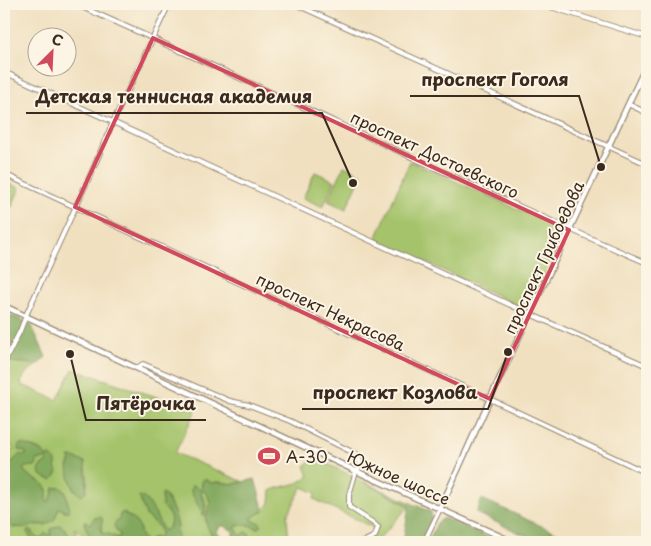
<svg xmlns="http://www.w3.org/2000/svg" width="651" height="546" font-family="'Playpen Sans',sans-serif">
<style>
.green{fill:#a4c36b;stroke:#707644;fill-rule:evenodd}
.forest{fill:#83a95f;stroke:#5f6a3e}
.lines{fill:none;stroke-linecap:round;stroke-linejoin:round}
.stream{stroke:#49abc9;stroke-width:1}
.minor-casing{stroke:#96856f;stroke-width:6}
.tertiary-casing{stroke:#96856f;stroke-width:7}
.minor{stroke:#fff;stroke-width:4}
.tertiary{stroke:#fff;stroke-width:4.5}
.marked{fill:none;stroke:#d1495b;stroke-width:4;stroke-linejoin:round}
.labels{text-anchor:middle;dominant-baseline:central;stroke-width:4;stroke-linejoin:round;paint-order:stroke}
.street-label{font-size:16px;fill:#3b2a1e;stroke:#fcf5e5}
.poi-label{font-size:16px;fill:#3b2a1e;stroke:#fcf5e5;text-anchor:start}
.leader{fill:none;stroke:#3b2a1e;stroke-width:2}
.callout-dot{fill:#3b2a1e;stroke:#fcf5e5;stroke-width:2}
.callout-label{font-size:18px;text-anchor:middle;font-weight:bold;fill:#3b2a1e;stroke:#fcf5e5;stroke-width:4;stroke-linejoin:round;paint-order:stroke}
</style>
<rect width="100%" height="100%" fill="#fcf5e5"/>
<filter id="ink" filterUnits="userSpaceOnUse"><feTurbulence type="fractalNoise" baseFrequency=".02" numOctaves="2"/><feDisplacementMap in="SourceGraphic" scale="10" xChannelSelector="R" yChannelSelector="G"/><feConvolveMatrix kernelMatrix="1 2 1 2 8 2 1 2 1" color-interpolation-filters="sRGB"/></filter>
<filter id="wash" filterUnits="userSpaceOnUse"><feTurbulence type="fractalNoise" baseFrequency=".0096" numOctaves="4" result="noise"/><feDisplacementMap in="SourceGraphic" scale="20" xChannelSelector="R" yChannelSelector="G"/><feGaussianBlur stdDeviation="1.12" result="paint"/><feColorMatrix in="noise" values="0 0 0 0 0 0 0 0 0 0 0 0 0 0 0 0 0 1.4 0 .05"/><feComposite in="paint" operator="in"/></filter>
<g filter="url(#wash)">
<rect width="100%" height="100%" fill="#f0e0c0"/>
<g class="green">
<polygon points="410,161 565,230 528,310 376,239"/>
<polygon points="344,166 362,174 346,209 328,201"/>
<polygon points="315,172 335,181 323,207 303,198"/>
<polygon points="4,181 20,188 11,208 4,204"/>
<path d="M4,362L25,363L37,365L26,373L21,382L22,385L57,400L73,369L196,410L175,453L244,482L234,484L218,482L201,484L202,487L200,490L197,488L191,492L204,516C205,511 206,506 205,501C204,497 201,496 201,492L204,491C216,506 206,506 206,519C206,527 212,535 216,542H180L175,529L178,527C175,513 172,506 164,494L162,506C170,514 176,522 164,531L156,517V513L146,516L159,527L161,533C159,539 155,536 151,539V542H146L141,536L139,526L132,518L126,515L119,519L114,526L120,535L118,538C112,537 110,534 102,534L101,526L102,520L90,524L85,521L92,541L94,542H88L87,538L74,528L80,542H74L65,529C59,532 43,541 37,538C35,537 33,532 32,531L33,541L35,542H4V512L13,528C17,527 22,528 27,527C36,526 35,524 46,525L56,517L57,510L59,508L65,511H69L66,492L47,502C46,498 48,494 47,490C44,480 29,480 23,469C28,465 35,458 42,460V451L30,446L26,452V455L23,456L20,454L11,463L4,464V455L14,449L7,441L4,446ZM74,459L85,463C87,473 88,480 86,491L74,490L68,467L71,460Z"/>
<path d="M311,457L324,464L330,465L360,480L409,506L376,542H355L372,535L374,528L314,499L316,493L302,487L287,517L289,542H249L250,540L240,536L235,527C243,523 250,525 258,528L256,523L253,521L252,518L257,514L263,512V510L270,503L271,490L298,483L309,476L305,466L310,461Z"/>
</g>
<g class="forest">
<polygon points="4,312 31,324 46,357 37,365 25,363 4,362"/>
<path d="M20,444H23L42,451L46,456V459L36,460L37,463L36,466L25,467L23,469C29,480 44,480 47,490C48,494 46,498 47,502L50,501L54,488L61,487C70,496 65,499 70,508L69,511H65L59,508L54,520L46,525L35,524L26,528L16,527L13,528L4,512V464L11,463L20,454L23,456L26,455V452L19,450L18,447Z"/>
<path d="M48,456H51C55,460 58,462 55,467L58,472L54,478L52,480C46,478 41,477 39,471L41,466L47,463Z"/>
<path d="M69,457H71L85,462L87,481L86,491L82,496C72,490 64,471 71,460Z"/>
<path d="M205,479L211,483L218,482L234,484L255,479L264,512L257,514L252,518L253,521L260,523L261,526L258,528L249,525H238L235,527L240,536L246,532L249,533L250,540L249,542H230L233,535V531L224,526H220L217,532L225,542H216C212,535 206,527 206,519C206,506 216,506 204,491L201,492V495L205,503L204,516L191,492L192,485L195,486L200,490L202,487V481Z"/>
<polygon points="360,480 431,512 432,520 422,542 403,542 409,506"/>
<path d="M162,493L164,494C172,506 175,513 178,528L176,530L180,542H151L150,539C155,536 159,539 161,533L159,527L146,516L139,496L143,497L150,504L164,531C176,522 170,514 162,506Z"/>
<polygon points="482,499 577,542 539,542 476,513"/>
<polygon points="124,512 126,515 132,518 139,526 141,536 146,542 94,542 92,541 84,524 84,521 90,524 94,518 100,517 103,519 101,526 102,533 109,534 115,537 118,538 120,535 114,526 115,523 119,519 120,514"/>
<polygon points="444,518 461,525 499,542 428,542 437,523"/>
<path d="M60,525L65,529L74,542H35L33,541L27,532L29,529C34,532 34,539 41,539L45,533L51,535V529Z"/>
</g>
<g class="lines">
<polyline class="stream" points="488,540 493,542"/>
</g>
</g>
<g filter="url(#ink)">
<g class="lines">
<g class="minor-casing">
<g id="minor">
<path d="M75,4C267,88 455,180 647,263"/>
<polyline points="295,4 647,164"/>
<polyline points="541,4 647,37"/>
<polyline points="4,72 530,314 647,366"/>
<polyline points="628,104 647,113"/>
<polyline points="4,174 490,399 647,473"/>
<polyline points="4,363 20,331 27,313 93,169 113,122 169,4"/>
<polyline points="137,368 143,364 230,401 249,405 290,421 358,455 360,462 358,472"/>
<polyline points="642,470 647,459"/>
<polyline points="356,471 349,495 349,507 372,522 378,527 375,536 363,542"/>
<polyline points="424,542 440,509"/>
</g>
</g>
<g class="tertiary-casing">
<g id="tertiary">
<polyline points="4,306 356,471 513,542"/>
<polyline points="440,509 490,399 647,64"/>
</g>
</g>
<use href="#minor" class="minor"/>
<use href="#tertiary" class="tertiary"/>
</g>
</g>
<path class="marked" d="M153,38L569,230L490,399L75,207Z"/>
<defs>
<g id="stadium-bare" transform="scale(1.725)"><path d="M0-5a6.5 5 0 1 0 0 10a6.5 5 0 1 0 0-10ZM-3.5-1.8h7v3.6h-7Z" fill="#d1495b" stroke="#fcf5e5" stroke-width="2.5" paint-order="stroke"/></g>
</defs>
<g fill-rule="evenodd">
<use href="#stadium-bare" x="269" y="456"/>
</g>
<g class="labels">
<g class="street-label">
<text transform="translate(435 154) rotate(25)">проспект Достоевского</text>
<text transform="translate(543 257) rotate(-65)">проспект Грибоедова</text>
<text transform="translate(331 311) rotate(25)">проспект Некрасова</text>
<text transform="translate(399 477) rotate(24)">Южное шоссе</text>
</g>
<g class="poi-label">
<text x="286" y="456">А-30</text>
</g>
</g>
<path class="leader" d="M601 167L579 96H410M353 183L322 113H26M508 352L488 409H302M70 354L86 420H206"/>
<g class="callout-dot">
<circle cx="601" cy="167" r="5"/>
<circle cx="353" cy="183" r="5"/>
<circle cx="508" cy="352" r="5"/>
<circle cx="70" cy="354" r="5"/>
</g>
<g class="callout-label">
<text x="495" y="86">проспект Гоголя</text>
<text x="174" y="103">Детская теннисная академия</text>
<text x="395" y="399">проспект Козлова</text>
<text x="146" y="410">Пятёрочка</text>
</g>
<rect width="651" height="546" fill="none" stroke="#fcf5e5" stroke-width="20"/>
<g transform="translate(52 52) rotate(24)"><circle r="24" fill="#fcf5e5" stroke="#afa495"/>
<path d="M0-4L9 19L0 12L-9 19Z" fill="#d1495b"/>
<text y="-8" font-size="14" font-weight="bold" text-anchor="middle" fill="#3b2a1e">С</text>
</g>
</svg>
